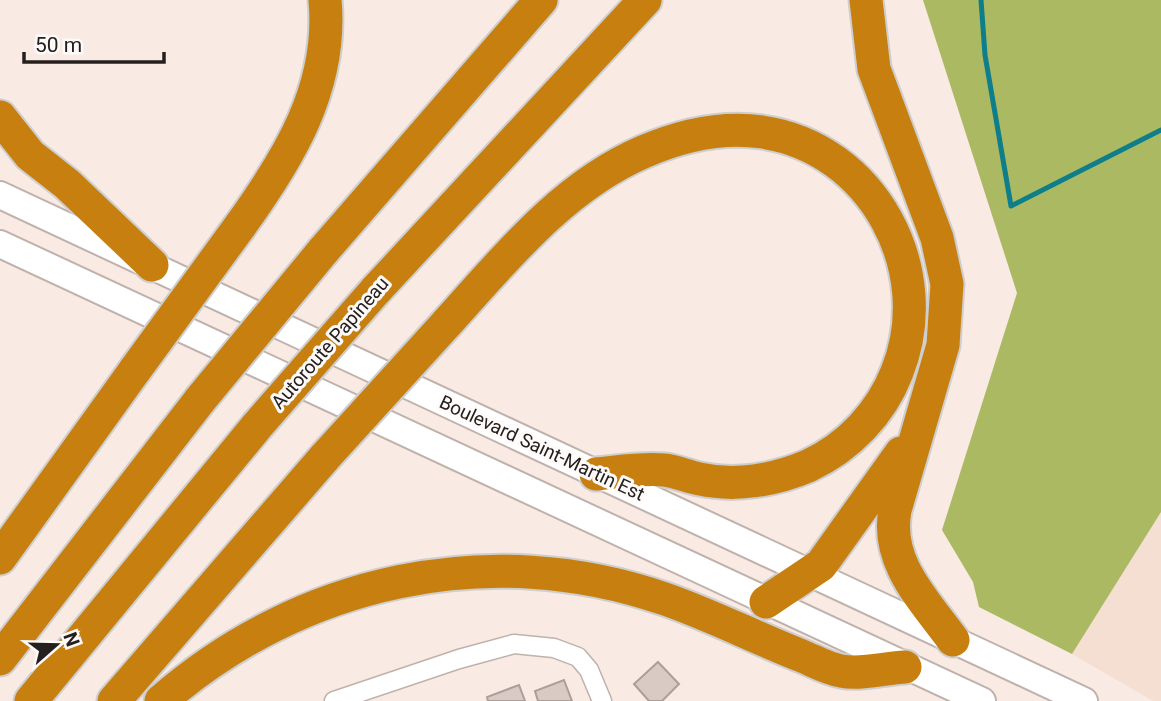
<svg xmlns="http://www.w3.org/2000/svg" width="1161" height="701" font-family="Roboto,sans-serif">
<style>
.commercial{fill:#f5dfd2}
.forest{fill:#aab962}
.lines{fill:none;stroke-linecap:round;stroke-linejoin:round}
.stream{stroke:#0e7e8b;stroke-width:5}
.building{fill:#d9cbc4;stroke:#ac9e98;stroke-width:2}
.street-casing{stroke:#bfb1ab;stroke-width:21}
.secondary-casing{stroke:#bfb1ab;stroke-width:30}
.highway-casing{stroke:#cfcece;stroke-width:37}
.street{stroke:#fff;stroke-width:18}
.secondary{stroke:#fff;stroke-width:26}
.highway{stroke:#c7800f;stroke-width:33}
.highway-bridge-casing{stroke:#cfcece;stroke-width:37;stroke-linecap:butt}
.highway-bridge{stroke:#c7800f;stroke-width:33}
.labels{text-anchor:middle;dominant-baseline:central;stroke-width:6;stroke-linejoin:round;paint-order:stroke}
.street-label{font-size:19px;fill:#25201e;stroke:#fdfaf9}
</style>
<rect width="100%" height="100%" fill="#f9eae3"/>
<polygon class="commercial" points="1161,512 1161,701 1153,701 1072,654"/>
<polygon class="forest" points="923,0 1161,0 1161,512 1072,654 979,607 973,582 942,530 1017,293"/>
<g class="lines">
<polyline class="stream" points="981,0 985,55 1011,206 1161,130"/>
</g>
<g class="building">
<polygon points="658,662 679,684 662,701 649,701 634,684"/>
<polygon points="564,680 572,701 538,701 535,691"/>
<polygon points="519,685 525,701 488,701 487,697"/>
</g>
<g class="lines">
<g class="street-casing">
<polyline id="street" points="334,701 459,659 514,644 554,648 578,657 589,670 602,701"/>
</g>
<g class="secondary-casing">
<g id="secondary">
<polyline points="0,195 1084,701"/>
<polyline points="0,244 982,701"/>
</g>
</g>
<g class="highway-casing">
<g id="highway">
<path d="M866,0L874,69L937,238L947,284L943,345L895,510C885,562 924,600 953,640"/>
<polyline points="0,117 30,155 67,184 152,265"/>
<path d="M240,226C289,158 333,87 325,0"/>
<polyline points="323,251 541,0"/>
<polyline points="375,291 645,0"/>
<path d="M446,324C504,260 562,187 643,152C680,136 721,126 762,132C873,148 938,270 897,372C881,413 849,447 808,466C775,480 736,487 700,479C688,477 676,471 664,470C642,468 618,472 596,474"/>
<polyline points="0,558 135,370"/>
<polyline points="766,602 821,565 901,453"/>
<polyline points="0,659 200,400"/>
<polyline points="31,701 257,426"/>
<polyline points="114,701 325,457"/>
<path d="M161,701C300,580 489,538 665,599C711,615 756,638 802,656C814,661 828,669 841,671C861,675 885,668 905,667"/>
</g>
</g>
<use href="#street" class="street"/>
<use href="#secondary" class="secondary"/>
<use href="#highway" class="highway"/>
<g class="highway-bridge-casing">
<g id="highway-bridge">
<polyline points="135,370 240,226"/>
<polyline points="200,400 323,251"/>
<polyline points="257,426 375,291"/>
<polyline points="325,457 446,324"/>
</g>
</g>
<use href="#highway-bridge" class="highway-bridge"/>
</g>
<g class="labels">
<g class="street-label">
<text transform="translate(330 343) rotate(-49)">Autoroute Papineau</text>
<text transform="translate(542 448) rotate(25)">Boulevard Saint-Martin Est</text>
</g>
</g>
<g transform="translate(56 645) rotate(70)" stroke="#fdfaf9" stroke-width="5" paint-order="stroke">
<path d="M0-5L12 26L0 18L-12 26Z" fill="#25201e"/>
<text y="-10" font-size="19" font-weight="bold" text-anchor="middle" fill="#25201e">N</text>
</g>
<path d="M24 52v10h140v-10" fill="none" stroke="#25201e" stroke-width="3.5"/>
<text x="35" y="52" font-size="21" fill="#25201e" stroke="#fdfaf9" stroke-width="5" paint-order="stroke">50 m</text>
</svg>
